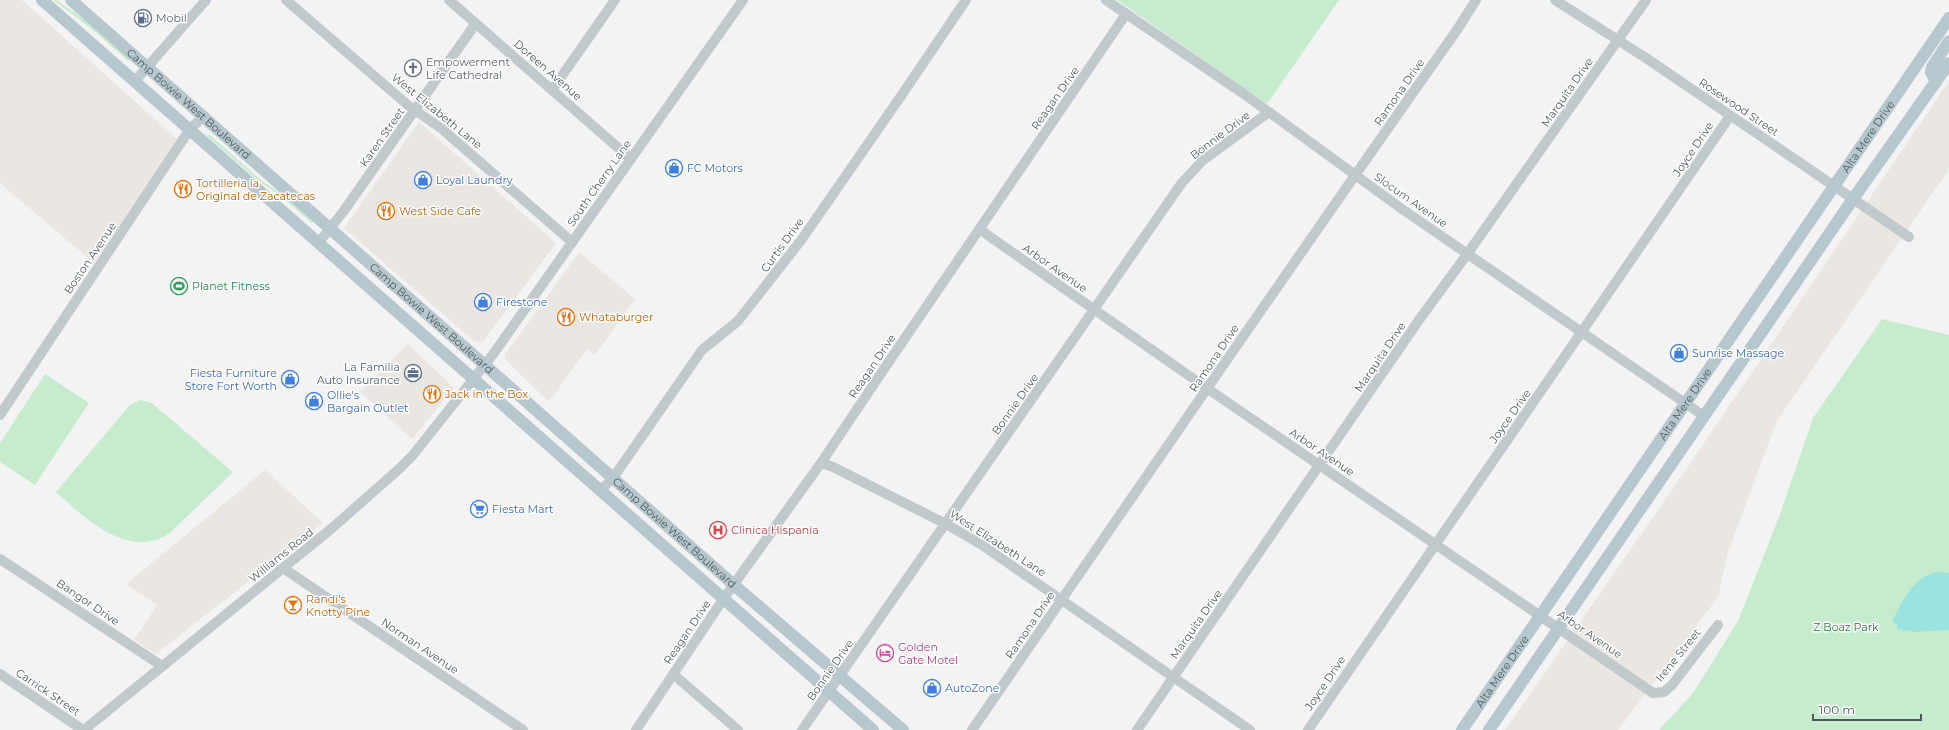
<svg xmlns="http://www.w3.org/2000/svg" width="1949" height="730" font-family="Montserrat,sans-serif">
<style>
.commercial{fill:#eae6e1}
.green{fill:#c7eccd}
.water{fill:#9ae3e1}
.lines{fill:none;stroke-linecap:round;stroke-linejoin:round}
.minor{stroke:#c0cacd;stroke-width:10}
.major{stroke:#b6c7cd;stroke-width:12}
.labels{text-anchor:middle;dominant-baseline:central;stroke-width:3;stroke-linejoin:round;paint-order:stroke}
.service-label{font-size:11px;fill:#4e5e75;stroke:#fff;text-anchor:start}
.worship-label{font-size:11px;fill:#5b616d;stroke:#fff;text-anchor:start}
.street-label{font-size:11px;fill:#4c5a5e;stroke:#fff}
.shop-label{font-size:11px;fill:#366cbe;stroke:#fff;text-anchor:start}
.food-label{font-size:11px;fill:#c56008;stroke:#fff;text-anchor:start}
.leisure-label{font-size:11px;fill:#27864d;stroke:#fff;text-anchor:start}
.health-label{font-size:11px;fill:#be3a42;stroke:#fff;text-anchor:start}
.park-label{font-size:11px;fill:#237939;stroke:#fff}
.hotel-label{font-size:11px;fill:#b23c85;stroke:#fff;text-anchor:start}
</style>
<rect width="100%" height="100%" fill="#f4f3f3"/>
<g class="commercial">
<polygon points="0,0 22,0 178,140 94,263 0,183"/>
<polygon points="1949,81 1949,169 1777,421 1728,552 1718,597 1618,730 1505,730 1692,461"/>
<polygon points="419,122 556,243 483,342 475,342 344,228"/>
<polygon points="579,252 635,299 595,355 587,349 549,402 505,359 505,355"/>
<polygon points="408,344 454,388 412,439 360,392"/>
<polygon points="265,470 323,523 156,654 134,640 157,605 126,584"/>
</g>
<g class="green">
<polygon points="53,0 56,0 87,21 130,59 128,61 92,29"/>
<polygon points="1117,0 1339,0 1267,104"/>
<polygon points="209,134 262,181 285,196 313,221 312,223 279,195 260,182 207,136"/>
<polygon points="1882,319 1949,335 1949,730 1659,730 1693,693 1738,621 1779,517 1813,418"/>
<polygon points="45,374 89,403 35,485 0,462 0,443"/>
<path d="M140,400L150,402L154,405L233,472L171,532C131,562 84,518 56,492L130,405Z"/>
</g>
<path class="water" d="M1938,572L1949,573V630L1916,632L1897,629V624L1892,622C1901,603 1914,575 1938,572Z"/>
<g class="lines">
<g class="minor">
<polyline points="286,0 409,106 442,129 572,242"/>
<polyline points="449,0 631,159"/>
<polyline points="1106,0 1244,94 1402,209 1704,416"/>
<polyline points="1555,0 1646,58 1909,237"/>
<polyline points="135,81 206,0"/>
<polyline points="552,90 615,0"/>
<polyline points="979,229 1208,389 1653,693 1664,692 1672,685 1718,625"/>
<polyline points="319,242 343,212 476,23"/>
<polyline points="0,415 190,129 204,116"/>
<polyline points="821,463 833,467 946,524 982,545 1250,730"/>
<polyline points="601,490 613,478 702,350 738,321 802,239 901,96 966,0"/>
<polyline points="0,559 162,666"/>
<polyline points="283,568 523,730"/>
<polyline points="0,674 83,730"/>
<polyline points="673,674 738,730"/>
<polyline points="84,730 331,529 399,469 413,455 494,353 743,0"/>
<polyline points="636,730 724,598 821,463 888,363 1126,14"/>
<polyline points="802,730 1181,184 1202,161 1269,112"/>
<path d="M972,730C1133,496 1293,262 1457,30L1476,0"/>
<polyline points="1137,730 1419,320 1468,253 1646,0"/>
<polyline points="1308,730 1730,116"/>
</g>
<g class="major">
<polyline points="42,0 873,730"/>
<path id="s1" d="M71,0L734,585L903,730"/>
<polyline points="1936,82 1931,72 1932,67 1949,41"/>
<path id="s2" d="M1462,730L1949,18"/>
<polyline points="1489,730 1853,199 1949,63"/>
</g>
</g>
<defs>
<g id="fuel-ring" transform="scale(0.9)"><circle r="9.5" fill="#fff" stroke="#5c6f8a" stroke-width="1.5"/><path d="M-5.5-6h7V0h2V4h1.3V-2.5L3-4.5l.8-.8L6-3V5H2.5V1h-1V6h-7ZM-4.2-4.7v3.2H.2V-4.7Z" fill="#5c6f8a"/></g>
<g id="church-ring" transform="scale(0.9)"><circle r="9.5" fill="#fff" stroke="#6b7280" stroke-width="1.5"/><path d="M-1.2-6h2.4v3.5h3.3v2.4h-3.3V6h-2.4V-.1h-3.3v-2.4h3.3Z" fill="#6b7280"/></g>
<g id="shop-ring" transform="scale(0.9)"><circle r="9.5" fill="#fff" stroke="#3f7fe0" stroke-width="1.5"/><path d="M-5-2.5h2.3a2.7 3.5 0 0 1 5.4 0H5L5.5 6h-11ZM-1.5-2.5h3a1.5 2.3 0 0 0-3 0Z" fill="#3f7fe0"/></g>
<g id="restaurant-ring" transform="scale(0.9)"><circle r="9.5" fill="#fff" stroke="#e8710a" stroke-width="1.5"/><path d="M-5-6h1v4h1v-4h1v4h1v-4h1v5L-1.5 .5V6h-2V.5L-5-1ZM5-6V6H3V1.5H1.5Q1.5-4 5-6Z" fill="#e8710a"/></g>
<g id="stadium-ring" transform="scale(0.9)"><circle r="9.5" fill="#fff" stroke="#2e9e5b" stroke-width="1.5"/><path d="M0-5a6.5 5 0 1 0 0 10a6.5 5 0 1 0 0-10ZM-3.5-1.8h7v3.6h-7Z" fill="#2e9e5b"/></g>
<g id="office-ring" transform="scale(0.9)"><circle r="9.5" fill="#fff" stroke="#5c6f8a" stroke-width="1.5"/><path d="M-6-3h4V-5.5h4V-3h4V5H-6ZM-1-4.5V-3h2v-1.5ZM-6 0V1H6V0Z" fill="#5c6f8a"/></g>
<g id="supermarket-ring" transform="scale(0.9)"><circle r="9.5" fill="#fff" stroke="#3f7fe0" stroke-width="1.5"/><path d="M-6-5.5h2.5l.6 2H6L4.5 2H-2.5L-4.4-4H-6ZM-1.5 3.2a1.3 1.3 0 1 0 .1 0ZM3 3.2a1.3 1.3 0 1 0 .1 0Z" fill="#3f7fe0"/></g>
<g id="hospital-ring" transform="scale(0.9)"><circle r="9.5" fill="#fff" stroke="#e0444e" stroke-width="1.5"/><path d="M-5-5h3v3.5h4V-5h3V5h-3V1.5h-4V5h-3Z" fill="#e0444e"/></g>
<g id="bar-ring" transform="scale(0.9)"><circle r="9.5" fill="#fff" stroke="#e8710a" stroke-width="1.5"/><path d="M-6-5H6L.8 .8V4.5H3.5V6h-7V4.5H-.8V.8Z" fill="#e8710a"/></g>
<g id="hotel-ring" transform="scale(0.9)"><circle r="9.5" fill="#fff" stroke="#d1479c" stroke-width="1.5"/><path d="M-6-4.5h1.5V1H6V5H4.5V3h-9V5H-6ZM-4 0a1.8 1.8 0 1 1 3.6 0ZM.5 0V-2.5h3Q6-2.5 6 0Z" fill="#d1479c"/></g>
</defs>
<g fill-rule="evenodd">
<use href="#fuel-ring" x="143" y="18"/>
<use href="#church-ring" x="413" y="68"/>
<use href="#shop-ring" x="674" y="168"/>
<use href="#shop-ring" x="423" y="180"/>
<use href="#restaurant-ring" x="183" y="189"/>
<use href="#restaurant-ring" x="386" y="211"/>
<use href="#stadium-ring" x="179" y="286"/>
<use href="#shop-ring" x="483" y="302"/>
<use href="#restaurant-ring" x="566" y="317"/>
<use href="#shop-ring" x="1679" y="353"/>
<use href="#office-ring" x="413" y="373"/>
<use href="#shop-ring" x="290" y="379"/>
<use href="#restaurant-ring" x="432" y="394"/>
<use href="#shop-ring" x="314" y="401"/>
<use href="#supermarket-ring" x="479" y="509"/>
<use href="#hospital-ring" x="718" y="530"/>
<use href="#bar-ring" x="293" y="605"/>
<use href="#hotel-ring" x="885" y="653"/>
<use href="#shop-ring" x="932" y="688"/>
</g>
<g class="labels">
<g class="service-label">
<text x="156" y="18">Mobil</text>
<text x="400" y="367" text-anchor="end">La Familia<tspan x="400" dy="13">Auto Insurance</tspan></text>
</g>
<g class="worship-label">
<text x="426" y="62">Empowerment<tspan x="426" dy="13">Life Cathedral</tspan></text>
</g>
<g class="street-label">
<text transform="translate(548 70) rotate(41)">Doreen Avenue</text>
<text transform="translate(1399 92) rotate(-55)">Ramona Drive</text>
<text transform="translate(1567 92) rotate(-55)">Marquita Drive</text>
<text transform="translate(1055 98) rotate(-55)">Reagan Drive</text>
<text stroke="none"><textPath href="#s1" startOffset="157">Camp Bowie West Boulevard</textPath></text>
<text transform="translate(1739 107) rotate(34)">Rosewood Street</text>
<text transform="translate(437 111) rotate(39)">West Elizabeth Lane</text>
<text transform="translate(1220 135) rotate(-37)">Bonnie Drive</text>
<text stroke="none"><textPath href="#s2" startOffset="719">Alta Mere Drive</textPath></text>
<text transform="translate(382 137) rotate(-55)">Karen Street</text>
<text transform="translate(1693 149) rotate(-56)">Joyce Drive</text>
<text transform="translate(599 183) rotate(-55)">South Cherry Lane</text>
<text transform="translate(1411 200) rotate(35)">Slocum Avenue</text>
<text transform="translate(782 245) rotate(-54)">Curtis Drive</text>
<text transform="translate(90 258) rotate(-56)">Boston Avenue</text>
<text transform="translate(1055 268) rotate(35)">Arbor Avenue</text>
<text stroke="none"><textPath href="#s1" startOffset="481">Camp Bowie West Boulevard</textPath></text>
<text transform="translate(1380 357) rotate(-56)">Marquita Drive</text>
<text transform="translate(1214 358) rotate(-56)">Ramona Drive</text>
<text transform="translate(872 366) rotate(-56)">Reagan Drive</text>
<text transform="translate(1015 404) rotate(-55)">Bonnie Drive</text>
<text stroke="none"><textPath href="#s2" startOffset="395">Alta Mere Drive</textPath></text>
<text transform="translate(1510 416) rotate(-55)">Joyce Drive</text>
<text transform="translate(1322 452) rotate(34)">Arbor Avenue</text>
<text stroke="none"><textPath href="#s1" startOffset="805">Camp Bowie West Boulevard</textPath></text>
<text transform="translate(998 543) rotate(33)">West Elizabeth Lane</text>
<text transform="translate(281 555) rotate(-39)">Williams Road</text>
<text transform="translate(88 602) rotate(34)">Bangor Drive</text>
<text transform="translate(1196 624) rotate(-55)">Marquita Drive</text>
<text transform="translate(1030 625) rotate(-56)">Ramona Drive</text>
<text transform="translate(687 632) rotate(-56)">Reagan Drive</text>
<text transform="translate(1590 634) rotate(35)">Arbor Avenue</text>
<text transform="translate(420 646) rotate(34)">Norman Avenue</text>
<text transform="translate(1678 655) rotate(-51)">Irene Street</text>
<text transform="translate(830 670) rotate(-55)">Bonnie Drive</text>
<text stroke="none"><textPath href="#s2" startOffset="71">Alta Mere Drive</textPath></text>
<text transform="translate(1325 683) rotate(-56)">Joyce Drive</text>
<text transform="translate(48 692) rotate(34)">Carrick Street</text>
</g>
<g class="shop-label">
<text x="687" y="168">FC Motors</text>
<text x="436" y="180">Loyal Laundry</text>
<text x="496" y="302">Firestone</text>
<text x="1692" y="353">Sunrise Massage</text>
<text x="277" y="373" text-anchor="end">Fiesta Furniture<tspan x="277" dy="13">Store Fort Worth</tspan></text>
<text x="327" y="395">Ollie's<tspan x="327" dy="13">Bargain Outlet</tspan></text>
<text x="492" y="509">Fiesta Mart</text>
<text x="945" y="688">AutoZone</text>
</g>
<g class="food-label">
<text x="196" y="183">Tortilleria la<tspan x="196" dy="13">Original de Zacatecas</tspan></text>
<text x="399" y="211">West Side Cafe</text>
<text x="579" y="317">Whataburger</text>
<text x="445" y="394">Jack in the Box</text>
<text x="306" y="599">Randi's<tspan x="306" dy="13">Knotty Pine</tspan></text>
</g>
<g class="leisure-label">
<text x="192" y="286">Planet Fitness</text>
</g>
<g class="health-label">
<text x="731" y="530">Clinica Hispania</text>
</g>
<g class="park-label">
<text x="1846" y="627">Z Boaz Park</text>
</g>
<g class="hotel-label">
<text x="898" y="647">Golden<tspan x="898" dy="13">Gate Motel</tspan></text>
</g>
</g>
<path d="M1813 714v6h108v-6" fill="none" stroke="#4c5a5e" stroke-width="2"/>
<text x="1819" y="714" font-size="12" fill="#4c5a5e" stroke="#ffffff" stroke-width="3" paint-order="stroke">100 m</text>
</svg>
